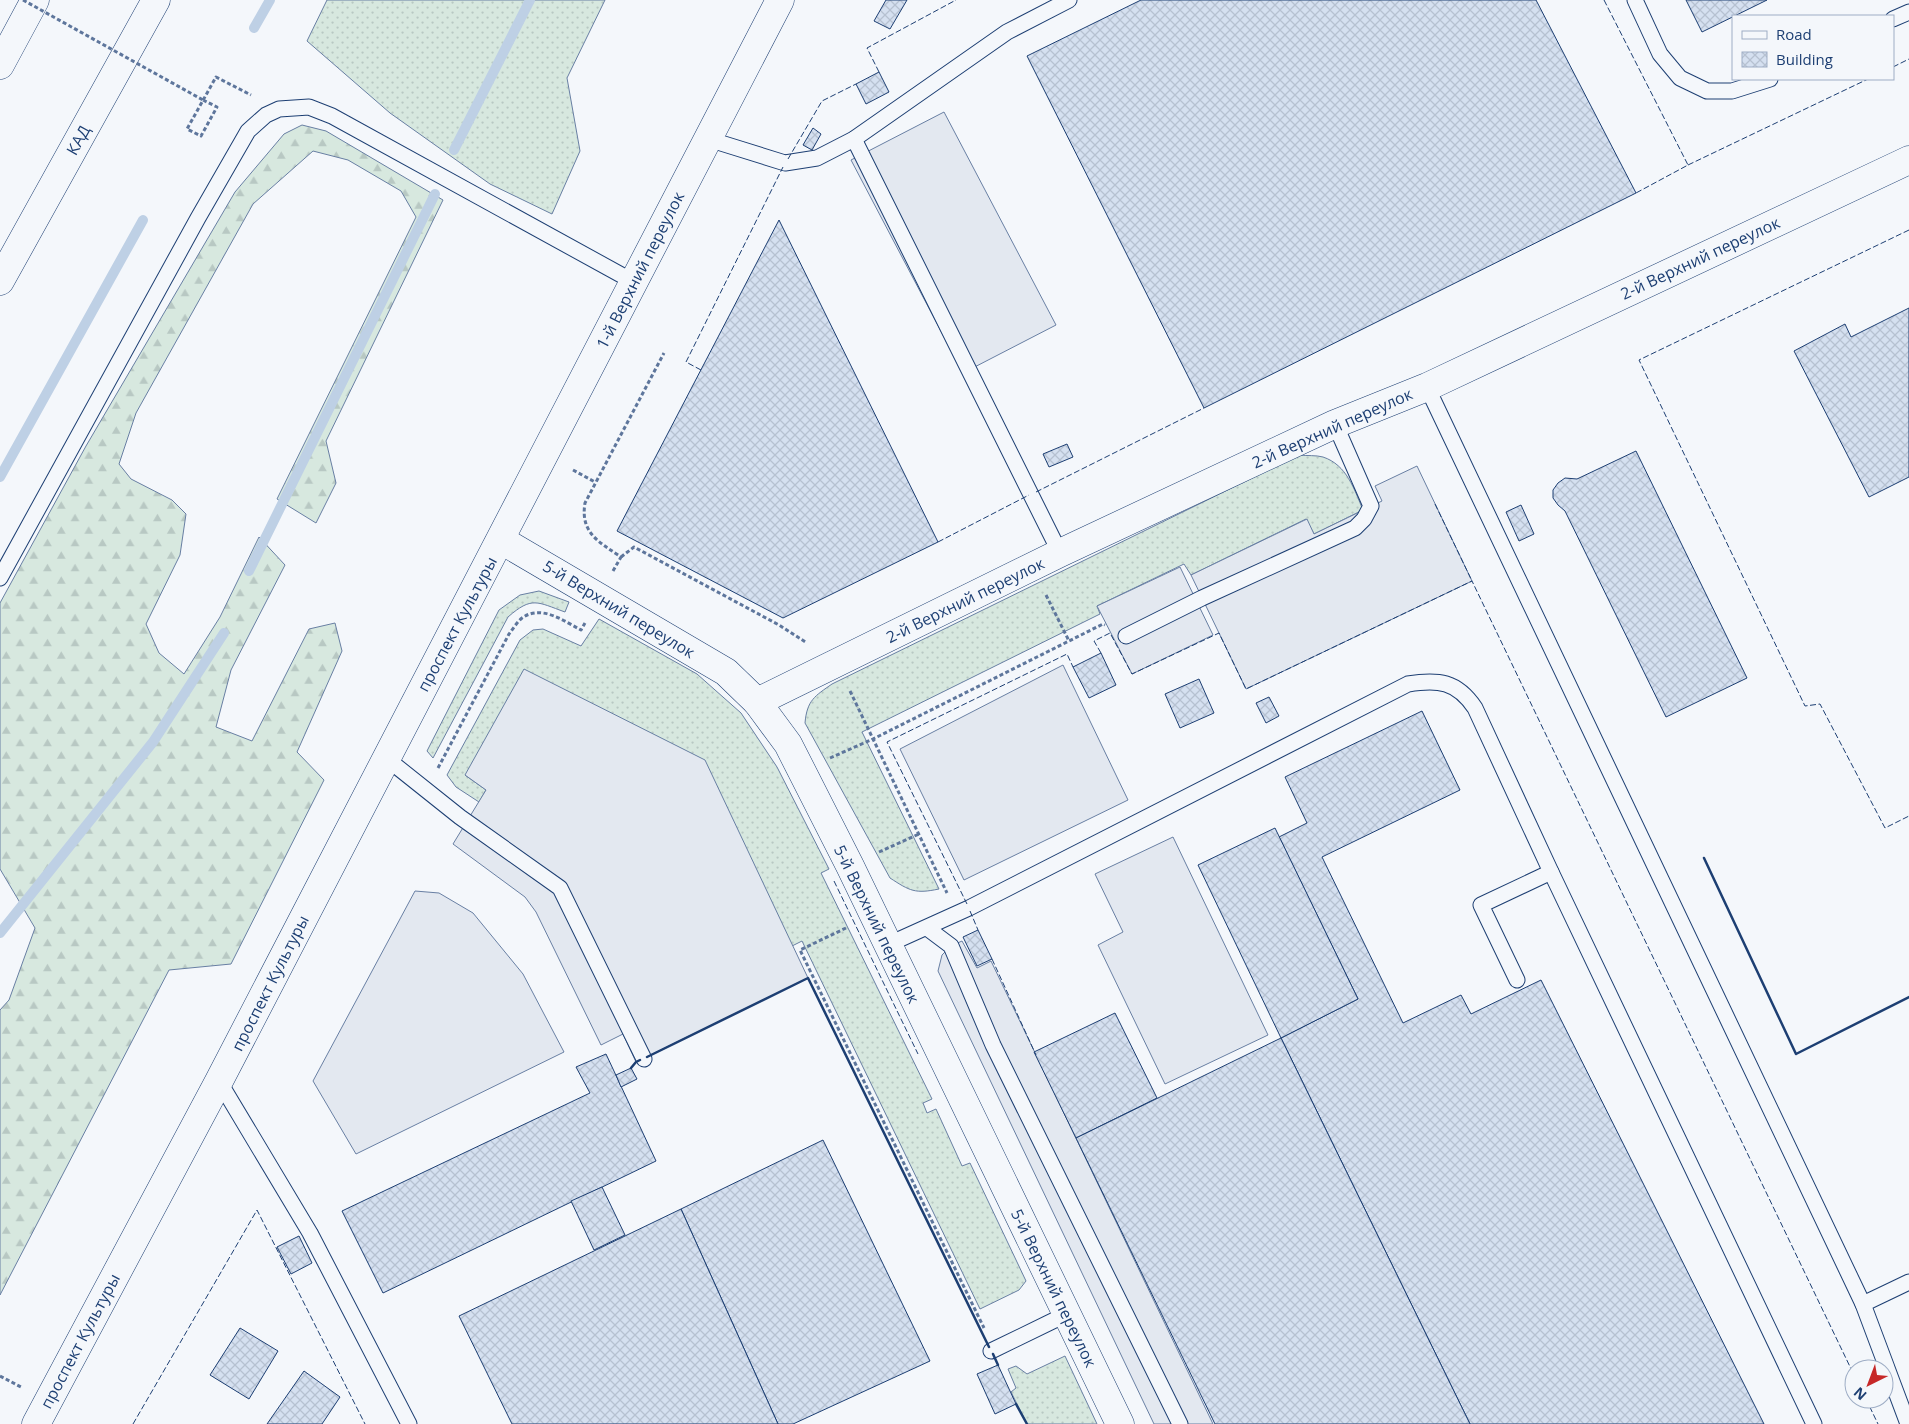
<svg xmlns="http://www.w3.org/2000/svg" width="1909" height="1424" font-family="'Open Sans',sans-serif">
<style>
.grass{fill:url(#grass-dots);stroke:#687fa3}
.forest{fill:url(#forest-firs);stroke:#687fa3}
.parking{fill:#e3e8f0;stroke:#687fa3}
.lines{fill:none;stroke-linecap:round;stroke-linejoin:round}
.stream{stroke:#bed0e5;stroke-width:10}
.building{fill:url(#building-cross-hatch);stroke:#1d3f73}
.lane-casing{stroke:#1d3f73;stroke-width:17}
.street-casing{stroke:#1d3f73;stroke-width:29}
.secondary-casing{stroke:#1d3f73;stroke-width:29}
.highway-casing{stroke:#1d3f73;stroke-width:29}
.path{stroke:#5e769c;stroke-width:3;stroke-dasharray:4 2.5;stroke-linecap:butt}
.lane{stroke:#f4f7fb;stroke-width:15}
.street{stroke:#f4f7fb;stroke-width:28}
.secondary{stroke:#f4f7fb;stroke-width:28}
.highway{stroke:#f4f7fb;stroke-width:28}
.path-bridge{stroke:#5e769c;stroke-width:3;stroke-dasharray:4 2.5;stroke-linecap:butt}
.fence{stroke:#1d3f73;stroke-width:1;stroke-dasharray:6 2.5;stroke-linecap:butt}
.wall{stroke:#1d3f73;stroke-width:2.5}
.labels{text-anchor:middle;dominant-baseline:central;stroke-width:4;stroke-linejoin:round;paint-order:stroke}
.street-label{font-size:16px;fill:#1d3f73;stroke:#f4f7fb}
</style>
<defs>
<pattern id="grass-dots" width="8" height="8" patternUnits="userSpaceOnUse" patternTransform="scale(1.25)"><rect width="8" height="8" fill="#d7e8df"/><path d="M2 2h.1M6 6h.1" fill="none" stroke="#b8c8c3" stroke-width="1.8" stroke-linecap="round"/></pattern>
<pattern id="forest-firs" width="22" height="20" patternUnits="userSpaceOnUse" patternTransform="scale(1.25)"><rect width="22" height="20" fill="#d7e8df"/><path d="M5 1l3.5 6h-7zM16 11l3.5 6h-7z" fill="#b8c8c3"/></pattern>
<pattern id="building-cross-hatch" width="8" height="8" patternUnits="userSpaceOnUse" patternTransform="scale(1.25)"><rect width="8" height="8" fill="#d5e0f0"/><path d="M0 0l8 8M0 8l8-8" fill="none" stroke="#b6c1d1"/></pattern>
</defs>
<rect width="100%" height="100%" fill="#f4f7fb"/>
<g class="grass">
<polygon points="327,0 605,0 567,78 580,151 552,214 490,184 390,113 307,41"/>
<path d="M1299,455C1307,456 1316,455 1323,457C1347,465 1354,489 1363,510L1314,534L1306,519L1191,575L1184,564L1097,606L1100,614L862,732L939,889C915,894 910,891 890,878L805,723C807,700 815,696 832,684Z"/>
<path d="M539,591L569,602L565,612C537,602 532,596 508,617L433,758L427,751L499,610L520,595Z"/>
<polygon points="599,619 697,674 741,713 777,767 829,869 821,873 932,1099 923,1103 927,1113 936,1109 962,1166 970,1163 1026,1281 1019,1290 980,1309 802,941 792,946 465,775 486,790 479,802 456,787 447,775 520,640 533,630 543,629 581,646"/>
<polygon points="1065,1356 1097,1424 1027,1424 1011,1392 1016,1388 1008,1369 1016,1366 1027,1374"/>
</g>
<polygon class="forest" points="302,125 326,131 443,200 326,441 336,483 316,523 277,499 416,217 401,191 348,160 313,151 253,204 136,413 119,464 131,479 172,500 186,514 180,555 146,624 159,653 184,674 220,617 259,537 285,565 231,670 216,727 252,741 309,629 335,623 342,651 297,752 324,780 231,964 169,970 0,1295 0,1010 9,1000 35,928 0,869 0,603 86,446 235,192 284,134"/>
<g class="parking">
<polygon points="944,112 1056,325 963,373 851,160"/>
<polygon points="1417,466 1472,581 1246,689 1191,575 1307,519 1314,534 1382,501 1375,486"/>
<polygon points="1180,567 1213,635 1132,674 1097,606"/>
<polygon points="1063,665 1128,800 964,880 900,749"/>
<polygon points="524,669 705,760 808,978 636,1062 623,1034 601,1045 536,912 525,897 453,844 486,790 465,775"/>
<polygon points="1173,837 1268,1035 1165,1084 1098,945 1123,932 1095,874"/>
<polygon points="415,891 439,893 473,913 523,974 564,1052 356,1154 313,1081"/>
<polygon points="962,941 977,968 991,961 1213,1424 1154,1424 938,971 942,955 951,946"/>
</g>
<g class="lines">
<g class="stream">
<polyline points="254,28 270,0"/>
<polyline points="454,150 530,0"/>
<polyline points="0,477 143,220"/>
<polyline points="249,571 435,194"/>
<polyline points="0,933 153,742 224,633"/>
</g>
</g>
<g class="building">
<polygon points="886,0 907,0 890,29 874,21"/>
<polygon points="1141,0 1536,0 1636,193 1204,408 1027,56"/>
<polygon points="1686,0 1767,0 1702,32"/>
<polygon points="879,72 889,92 866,104 856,84"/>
<polygon points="813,128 821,134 812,150 803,145"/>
<polygon points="779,220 938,542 783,618 617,531"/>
<polygon points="1909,308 1909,477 1869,497 1794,351 1845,324 1851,337"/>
<polygon points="1067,444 1073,457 1049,467 1043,454"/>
<polygon points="1636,451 1747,678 1666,717 1565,511 1558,505 1553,498 1553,490 1558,483 1565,478 1577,479"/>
<polygon points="1521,505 1534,534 1519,541 1506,512"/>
<polygon points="1101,653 1116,685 1089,698 1073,667"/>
<polygon points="1199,679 1214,713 1180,728 1165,694"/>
<polygon points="1269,697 1279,716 1266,723 1256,703"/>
<polygon points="1422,711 1460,790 1322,857 1403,1023 1461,995 1471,1014 1541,980 1764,1424 1470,1424 1281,1038 1358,999 1279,837 1307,823 1285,777"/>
<polygon points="1275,828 1358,999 1281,1038 1198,865"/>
<polygon points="978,930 992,959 977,966 963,937"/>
<polygon points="1115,1013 1157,1098 1076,1138 1034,1052"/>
<polygon points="1281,1038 1470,1424 1215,1424 1076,1138"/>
<polygon points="606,1054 656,1161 383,1293 342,1211 590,1093 576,1067"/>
<polygon points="631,1068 637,1079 621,1087 616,1075"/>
<polygon points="823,1140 930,1361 793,1424 778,1424 681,1209"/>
<polygon points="602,1187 625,1235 594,1250 571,1201"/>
<polygon points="681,1209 778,1424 512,1424 459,1316"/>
<polygon points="299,1236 312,1263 291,1274 277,1247"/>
<polygon points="240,1328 278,1351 249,1399 210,1375"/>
<polygon points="998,1365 1016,1404 995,1414 977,1374"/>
<polygon points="304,1371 340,1397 322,1424 267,1424"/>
</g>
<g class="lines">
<g class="lane-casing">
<g id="lane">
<polyline points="1635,0 1660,54 1680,78 1707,91 1732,91 1770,79"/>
<polyline points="1893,19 1909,12"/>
<polyline points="708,139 785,163 817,158 854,139 1007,32 1069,0"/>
<polyline points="854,139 1060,553"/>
<polyline points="1427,387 1863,1304 1909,1282"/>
<polyline points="0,578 198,218 248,131 266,115 279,109 309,107 332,116 634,282"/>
<polyline points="1126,636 1202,598 1355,528 1364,519 1371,506 1335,424"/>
<polyline points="386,758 460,817 560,888 644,1059"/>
<polyline points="927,928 951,946 993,1045 1180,1424"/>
<path d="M887,945L969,908L1408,684C1438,679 1457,681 1475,708L1551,872L1814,1424"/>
<polyline points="1517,980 1481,905 1551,872"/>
<polyline points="219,1081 310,1233 409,1424"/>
<polyline points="1863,1304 1908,1424"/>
<polyline points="991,1351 1067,1314"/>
</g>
</g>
<g class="street-casing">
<g id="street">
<polyline points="501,540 726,672 757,702 788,744 850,866 1120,1424"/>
<polyline points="757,702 1060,553 1335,424 1427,387 1909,160"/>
</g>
</g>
<g class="secondary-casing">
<polyline id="secondary" points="36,1424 219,1081 780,0"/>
</g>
<g class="highway-casing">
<g id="highway">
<polyline points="0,65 35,0"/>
<polyline points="0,281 156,0"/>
</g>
</g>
<g class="path">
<polyline points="203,100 217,107 201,136 187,129 216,77 251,95"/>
<polyline points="573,470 595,482"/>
<polyline points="621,557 634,547 779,625 807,643"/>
<path d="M613,571L621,557C599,542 580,533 585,503L664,353"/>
<polyline points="1046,595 1069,641"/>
<polyline points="850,691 947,893"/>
<polyline points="830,758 873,739 1103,624 1105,625"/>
<path d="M438,768L509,634C513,629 517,622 522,618C541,604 564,621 581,630L585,623"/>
<polyline points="879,852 919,834"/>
<polyline points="846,928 800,950 984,1328"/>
<polyline points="0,1376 21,1387"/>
</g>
<use href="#lane" class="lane"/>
<use href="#street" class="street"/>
<use href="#secondary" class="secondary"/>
<use href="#highway" class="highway"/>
<polyline class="path-bridge" points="23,0 203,100"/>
<g class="fence">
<polyline points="1604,0 1688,165 1636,193"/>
<polyline points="1893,67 1909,59"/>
<polyline points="879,72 867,48 956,0"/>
<polyline points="788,159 822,101 856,84"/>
<polyline points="1688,165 1868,79"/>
<polyline points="1909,230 1639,360 1805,706 1820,704 1885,828 1909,816"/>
<polyline points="701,370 686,362 783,167"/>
<polyline points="1036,492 1204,408"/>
<polyline points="1435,504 1472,581"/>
<polyline points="938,542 1029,495"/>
<polyline points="1101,653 1094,641 1110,633 1132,674 1219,633 1246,689 1472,581 1854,1375"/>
<polyline points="834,881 918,1054"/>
<polyline points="967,904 887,742 1067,654 1073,667"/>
<polyline points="970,911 978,930"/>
<polyline points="992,959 1036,1055"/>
<polyline points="1866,1399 1878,1424"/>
<polyline points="133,1424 257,1210 365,1424"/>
</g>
<g class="wall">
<polyline points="1704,858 1796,1054 1909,997"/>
<polyline points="647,1057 808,978 989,1347"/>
<polyline points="631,1068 636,1062 640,1060"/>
<polyline points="993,1354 998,1365"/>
<polyline points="1016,1404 1027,1424"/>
</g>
</g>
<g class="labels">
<g class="street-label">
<text transform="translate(78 140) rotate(-61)">КАД</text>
<text transform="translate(1700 258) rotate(-25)">2-й Верхний переулок</text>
<text transform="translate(640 270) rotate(-63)">1-й Верхний переулок</text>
<text transform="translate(1332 428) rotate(-24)">2-й Верхний переулок</text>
<text transform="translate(965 600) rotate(-26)">2-й Верхний переулок</text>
<text transform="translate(619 609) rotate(31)">5-й Верхний переулок</text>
<text transform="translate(457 624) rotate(-62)">проспект Культуры</text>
<text transform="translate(877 924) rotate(64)">5-й Верхний переулок</text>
<text transform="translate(270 983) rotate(-63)">проспект Культуры</text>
<text transform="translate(1054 1288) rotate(64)">5-й Верхний переулок</text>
<text transform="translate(80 1341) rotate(-62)">проспект Культуры</text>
</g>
</g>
<rect x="1732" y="15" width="162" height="65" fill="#f4f7fb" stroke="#9eadc5"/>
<rect x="1742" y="31" width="25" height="8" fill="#f4f7fb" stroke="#9eadc5"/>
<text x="1776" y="40" font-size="15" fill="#1d3f73">Road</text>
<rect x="1742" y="52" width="25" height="15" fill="url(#building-cross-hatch)" stroke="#9eadc5"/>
<text x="1776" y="65" font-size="15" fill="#1d3f73">Building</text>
<g transform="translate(1869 1384) rotate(222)"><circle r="24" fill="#f4f7fb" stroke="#9eadc5"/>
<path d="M0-4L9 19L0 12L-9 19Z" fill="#c62828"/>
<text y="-8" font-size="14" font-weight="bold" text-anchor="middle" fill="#1d3f73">N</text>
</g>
</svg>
